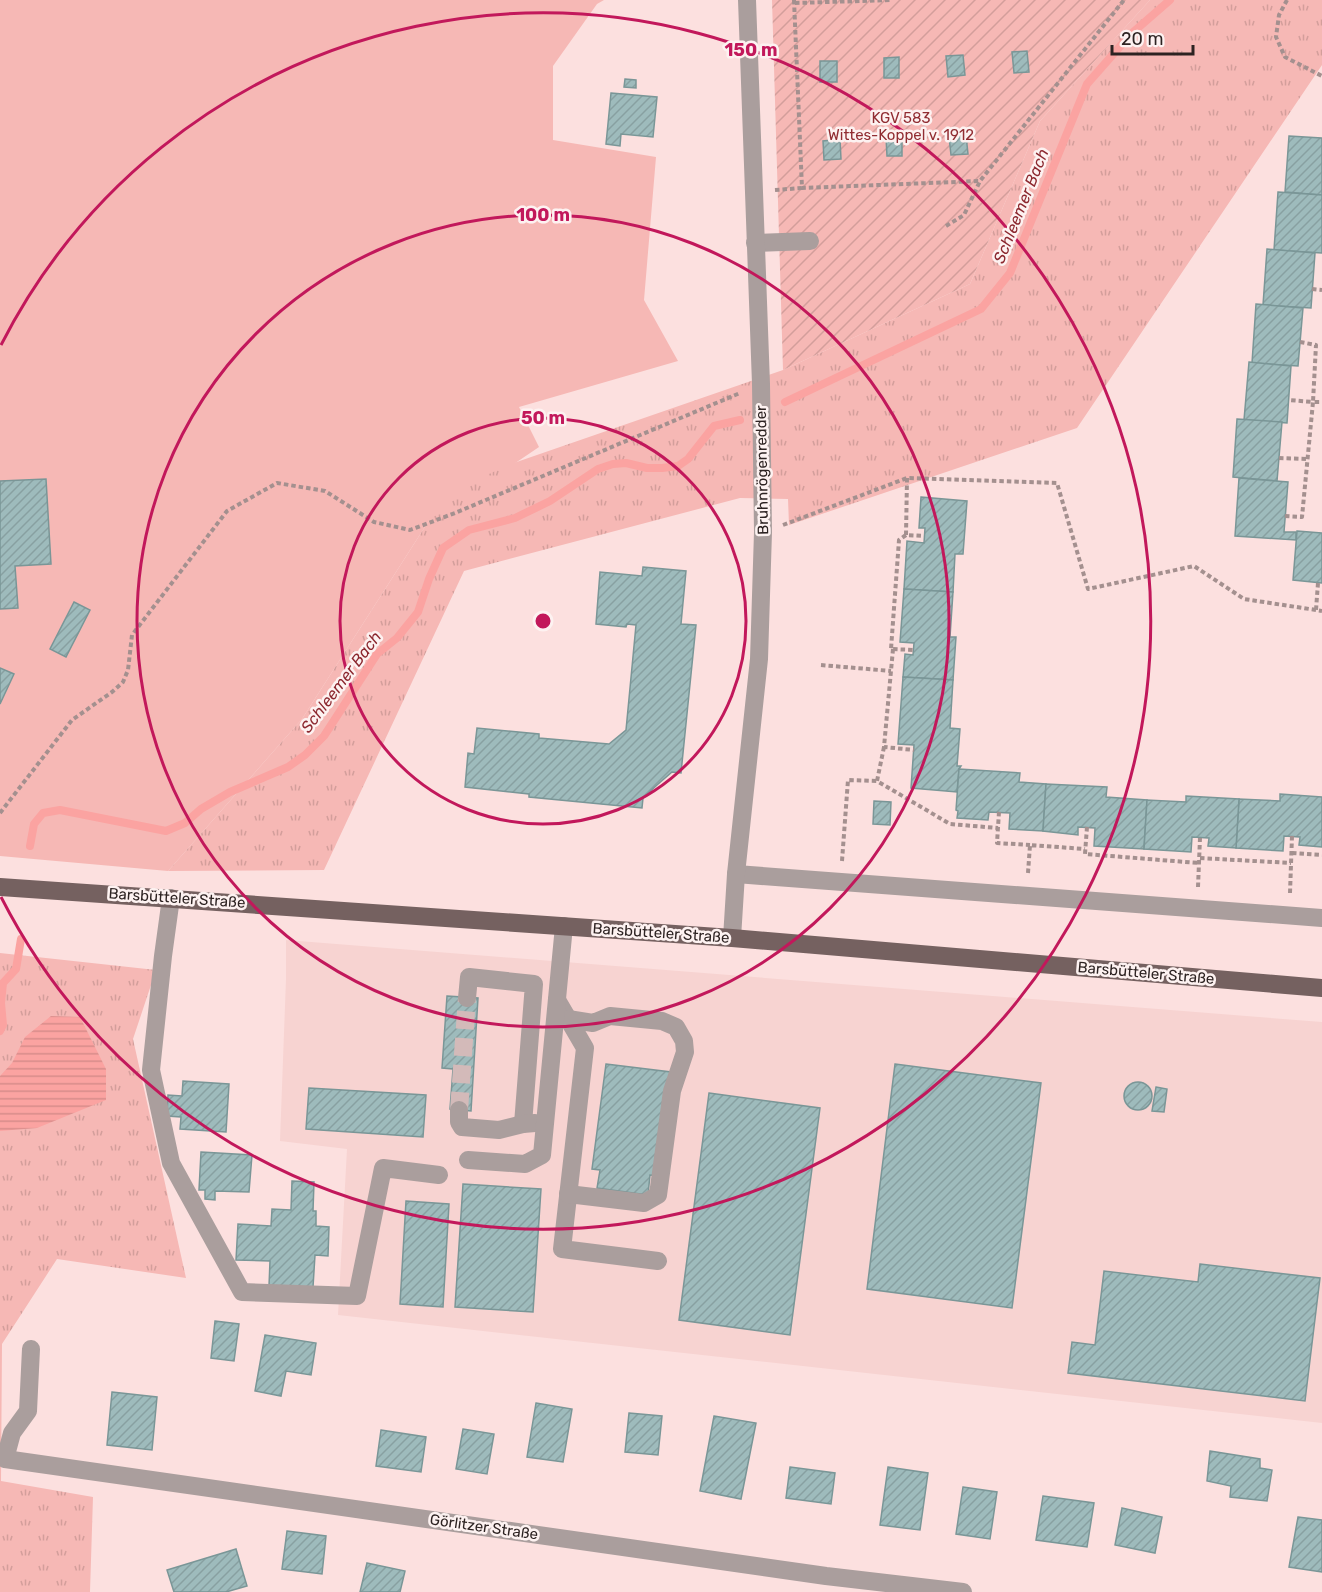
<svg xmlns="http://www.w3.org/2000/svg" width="1322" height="1592" font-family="Rubik,sans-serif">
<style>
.built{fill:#f7d3d1}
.grass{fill:#f6b8b5}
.park{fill:url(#park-tufts)}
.garden{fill:url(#garden-furrows)}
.water{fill:url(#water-rules)}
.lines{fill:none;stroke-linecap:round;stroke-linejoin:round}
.stream{stroke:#fba3a1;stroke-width:8}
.building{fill:url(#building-hatch);stroke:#7a9697;stroke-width:1.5}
.minor-tunnel{stroke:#d3bab9;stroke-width:18;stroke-dasharray:18 9;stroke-linecap:butt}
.path{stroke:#a4908f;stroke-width:4;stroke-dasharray:4.5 3;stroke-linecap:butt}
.minor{stroke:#aa9e9d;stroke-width:18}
.major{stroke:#756160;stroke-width:18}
.ring{fill:none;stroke:#c2185b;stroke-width:3}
.labels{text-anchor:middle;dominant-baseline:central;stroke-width:5;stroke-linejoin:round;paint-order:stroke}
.park-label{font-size:15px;fill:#912d32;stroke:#fdf2f1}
.street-label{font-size:15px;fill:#2d2322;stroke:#fdf2f1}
.water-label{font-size:16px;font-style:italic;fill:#8c282f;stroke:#fdf2f1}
.centre{fill:#c2185b;stroke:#fdf2f1;stroke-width:3}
.ring-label{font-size:18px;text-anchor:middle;font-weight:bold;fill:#c2185b;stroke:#fdf2f1;stroke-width:5;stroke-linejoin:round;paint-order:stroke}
</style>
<defs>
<pattern id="park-tufts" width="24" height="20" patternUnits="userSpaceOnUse" patternTransform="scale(1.5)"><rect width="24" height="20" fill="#f6b8b5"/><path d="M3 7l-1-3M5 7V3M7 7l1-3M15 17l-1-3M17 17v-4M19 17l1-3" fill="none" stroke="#d39e9b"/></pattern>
<pattern id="garden-furrows" width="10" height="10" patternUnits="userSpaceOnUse" patternTransform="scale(1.5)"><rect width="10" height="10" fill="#f6b8b5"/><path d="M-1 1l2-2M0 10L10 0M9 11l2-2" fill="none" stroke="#d39e9b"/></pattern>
<pattern id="water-rules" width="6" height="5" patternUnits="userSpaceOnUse" patternTransform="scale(1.5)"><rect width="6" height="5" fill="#fba3a1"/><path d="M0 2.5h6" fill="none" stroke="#d78c8a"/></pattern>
<pattern id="building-hatch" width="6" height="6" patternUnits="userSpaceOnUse" patternTransform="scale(1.5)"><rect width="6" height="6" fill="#9ebbbc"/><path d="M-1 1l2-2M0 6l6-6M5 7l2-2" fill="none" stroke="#88a0a1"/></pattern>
</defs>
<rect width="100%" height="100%" fill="#fce0df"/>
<polygon class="built" points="286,940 1322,1022 1322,1423 338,1315 347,1149 280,1141 286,979"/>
<polygon class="grass" points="0,0 604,0 597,4 553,66 553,140 656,157 644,300 678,361 519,407 539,447 428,522 302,719 168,871 0,856"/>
<g class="park">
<polygon points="1150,0 1322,0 1322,65 1077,428 789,525 788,499 740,498 464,571 324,870 168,871 302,719 428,522 470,483 508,465 783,370 970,284 1040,121"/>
<polygon points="0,953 156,970 133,1039 186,1278 57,1259 2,1344 1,1481 93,1497 90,1592 0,1592"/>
</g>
<polygon class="garden" points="772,0 1150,0 1040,121 970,284 783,370"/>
<polygon class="water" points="51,1016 80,1017 106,1069 106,1100 37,1128 0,1131 0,1076 12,1063 25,1037"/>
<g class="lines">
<g class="stream">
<polyline points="785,402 981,309 1010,273 1087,84 1131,34 1170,0"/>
<polyline points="30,846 34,824 43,813 60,810 166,831 185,823 201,809 230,792 288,767 305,755 324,736 377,654 397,638 418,612 429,579 443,548 469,530 515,518 550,501 598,469 613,464 626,463 647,468 662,468 678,466 688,459 714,426 740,420"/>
<polyline points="0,1031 3,1025 1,1003 3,983 16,969 21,939"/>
</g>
</g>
<g class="building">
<polygon points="1027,51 1029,72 1014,73 1012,52"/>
<polygon points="963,55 965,75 948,77 946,56"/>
<polygon points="899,57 899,78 884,78 884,58"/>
<rect x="820" y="61" width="17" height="21"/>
<polygon points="625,79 636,80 636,88 624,87"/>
<polygon points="611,93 657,97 653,137 621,134 620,146 606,144"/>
<polygon points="966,135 968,154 951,155 949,137"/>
<polygon points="902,136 902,156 887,156 886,137"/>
<polygon points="1289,136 1322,138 1322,195 1285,192"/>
<polygon points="840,139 841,159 824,160 823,141"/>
<polygon points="1278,192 1322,195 1322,253 1274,250"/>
<polygon points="1267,249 1315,253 1311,308 1263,305"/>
<polygon points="1256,304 1303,308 1298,366 1252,363"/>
<polygon points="1249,362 1291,366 1287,423 1244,420"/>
<polygon points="1237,419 1282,422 1277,481 1233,477"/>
<polygon points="1239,478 1288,482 1284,532 1296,532 1296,540 1235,536"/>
<polygon points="46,479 51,564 15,566 18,608 0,609 0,481"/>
<polygon points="921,497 967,501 963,554 955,554 953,592 904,589 907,541 924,543 925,528 919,528"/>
<polygon points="1297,531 1322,533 1322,583 1293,580"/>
<polygon points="643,567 686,571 681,624 696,625 681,773 672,772 657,785 643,798 642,808 529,797 529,794 465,787 468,753 474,754 477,728 539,734 539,738 609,744 626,730 636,625 627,624 626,627 596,624 600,572 642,576"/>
<polygon points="904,589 953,592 950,637 956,637 953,680 903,677 905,654 913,655 914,643 900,642"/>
<polygon points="74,602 90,610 66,657 50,649"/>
<polygon points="0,668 14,674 0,704"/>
<polygon points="903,677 953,680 950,728 960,729 957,766 961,766 959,769 957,792 911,788 914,745 898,744"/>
<polygon points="959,769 1020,773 1019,782 1046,784 1043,831 1009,829 1010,813 989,812 988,820 957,818 958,811 956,810"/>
<polygon points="1046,784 1107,787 1106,797 1147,800 1144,849 1094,846 1095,828 1078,827 1078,835 1043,831"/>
<polygon points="1280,794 1322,797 1322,847 1299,845 1300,837 1284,836 1283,851 1236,848 1239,799 1280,801"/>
<polygon points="1186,796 1239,799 1236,848 1208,846 1209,838 1192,837 1191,852 1144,849 1147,800 1186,802"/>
<polygon points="874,801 891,802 890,825 873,824"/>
<polygon points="447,996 478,998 471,1111 450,1109 453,1069 442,1068"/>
<polygon points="606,1064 671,1072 657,1176 650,1175 648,1195 597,1188 600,1170 592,1169"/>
<polygon points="895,1064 1041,1083 1012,1308 867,1289"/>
<polygon points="183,1081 229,1084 226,1132 180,1129 181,1117 167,1116 168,1095 182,1096"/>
<circle cx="1138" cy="1096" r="14"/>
<polygon points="1156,1087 1167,1089 1164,1112 1152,1111"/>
<polygon points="309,1088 426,1095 423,1137 306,1129"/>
<polygon points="709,1093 820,1108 790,1335 679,1320"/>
<polygon points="201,1152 252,1155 249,1192 215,1191 215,1200 205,1199 205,1190 199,1190"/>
<polygon points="292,1181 314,1182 313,1211 316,1211 316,1226 329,1227 328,1256 315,1255 313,1287 269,1286 270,1261 236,1260 238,1224 271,1226 272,1209 291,1210"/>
<polygon points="463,1184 541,1189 533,1312 455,1307"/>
<polygon points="406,1201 449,1204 443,1307 400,1304"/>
<polygon points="1200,1264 1320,1278 1305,1401 1068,1373 1072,1342 1095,1345 1104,1271 1198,1282"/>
<polygon points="215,1321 239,1324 234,1361 211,1358"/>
<polygon points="265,1335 316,1343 311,1375 286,1371 281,1396 255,1391"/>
<polygon points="112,1392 157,1397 152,1450 107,1445"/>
<polygon points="536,1403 572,1409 563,1462 527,1457"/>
<polygon points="629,1413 662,1416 658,1455 625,1452"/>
<polygon points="714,1416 756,1423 741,1499 700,1491"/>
<polygon points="463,1429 494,1434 487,1474 456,1469"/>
<polygon points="381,1430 426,1437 421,1472 376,1466"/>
<polygon points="1210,1451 1260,1459 1260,1468 1272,1470 1267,1501 1230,1497 1231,1486 1207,1481"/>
<polygon points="790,1467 835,1473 831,1504 786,1498"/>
<polygon points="888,1467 928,1473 920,1530 880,1525"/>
<polygon points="963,1487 997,1492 990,1539 956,1534"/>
<polygon points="1043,1496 1094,1503 1087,1547 1036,1540"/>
<polygon points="1122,1508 1162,1517 1155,1553 1115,1545"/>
<polygon points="1298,1517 1322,1520 1322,1572 1289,1567"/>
<polygon points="287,1531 326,1536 322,1574 282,1569"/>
<polygon points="236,1549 247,1586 226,1592 174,1592 167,1570"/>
<polygon points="367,1563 405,1571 400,1592 360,1592"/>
</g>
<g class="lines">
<polyline class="minor-tunnel" points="459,1110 467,998"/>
<g class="path">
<polyline points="794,0 802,188 980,181 1124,0"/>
<polyline points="1287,0 1279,15 1276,37 1285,57 1322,76"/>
<polyline points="795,3 892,0"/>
<polyline points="775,190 802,188"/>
<polyline points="946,226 964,215 980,181"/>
<polyline points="1312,289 1322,290"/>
<polyline points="1300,342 1316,345 1313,402 1322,402"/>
<polyline points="1279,458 1309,459"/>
<polyline points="907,478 906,535 924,536"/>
<polyline points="1285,516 1302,517 1313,402 1289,400"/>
<polyline points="783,525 907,478 1057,483 1088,589 1194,566 1244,599 1316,610"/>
<polyline points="906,535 899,540 891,649 914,650"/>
<polyline points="1318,583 1316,610 1322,611"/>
<polyline points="893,649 884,747 914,750"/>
<polyline points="821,665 891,671"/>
<polyline points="884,747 877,781 950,824 998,828"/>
<polyline points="999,812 997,843 1030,845"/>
<polyline points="0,813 72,720 112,692 123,682 128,670 132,635 227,511 277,483 325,491 374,522 410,530 455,513 740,393"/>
<polyline points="1087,827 1085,854 1199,863"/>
<polyline points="1292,853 1322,855"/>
<polyline points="1200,858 1291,863"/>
<polyline points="842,861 848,780 877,781"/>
<polyline points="1028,873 1030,845 1085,849"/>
<polyline points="1198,887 1200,838"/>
<polyline points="1290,893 1292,836"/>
</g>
<g class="minor">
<polyline points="755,243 810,241"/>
<polyline points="736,874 1322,918"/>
<polyline points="171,898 163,956 151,1070 171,1163 242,1292 357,1296 383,1168 439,1175"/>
<polyline points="732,938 736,874 759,659 763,532 761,384 747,0"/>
<polyline points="467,998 469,977 534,984 523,1124"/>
<polyline points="557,1000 585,1048 562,1249 658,1261"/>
<polyline points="568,1019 593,1023 610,1016 662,1021 676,1027 684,1041 685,1052 672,1091 658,1195 644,1203 568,1194"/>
<polyline points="459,1110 459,1122 462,1127 499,1130 523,1124 535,1123"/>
<polyline points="468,1160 525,1164 542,1155 564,926"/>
<polyline points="31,1349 28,1411 12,1433 5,1459 826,1576 963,1592"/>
</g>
<polyline class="major" points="0,887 732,938 1322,988"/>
</g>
<g class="ring">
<circle cx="543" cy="621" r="203"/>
<circle cx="543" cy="621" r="406"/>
<path d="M1 345A608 608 0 1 1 1 897"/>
</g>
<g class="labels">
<g class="park-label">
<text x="901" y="118">KGV 583<tspan x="901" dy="17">Wittes-Koppel v. 1912</tspan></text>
</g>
<g class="street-label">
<text transform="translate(762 470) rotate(-91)">Bruhnrögenredder</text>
<text transform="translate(177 898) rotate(4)">Barsbütteler Straße</text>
<text transform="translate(661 933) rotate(4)">Barsbütteler Straße</text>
<text transform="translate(1146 973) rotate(5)">Barsbütteler Straße</text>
<text transform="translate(484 1527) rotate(8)">Görlitzer Straße</text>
</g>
<g class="water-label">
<text transform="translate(1021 206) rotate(-68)">Schleemer Bach</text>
<text transform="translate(341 682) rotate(-53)">Schleemer Bach</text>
</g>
</g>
<circle cx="543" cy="621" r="9" class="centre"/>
<g class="ring-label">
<text x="751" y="56">150 m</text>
<text x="543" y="221">100 m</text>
<text x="543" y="424">50 m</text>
</g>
<path d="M1112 45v9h81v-9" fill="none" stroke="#2d2322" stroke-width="3"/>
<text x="1121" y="45" font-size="18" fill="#2d2322" stroke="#fdf2f1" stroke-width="4.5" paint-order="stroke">20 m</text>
</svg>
